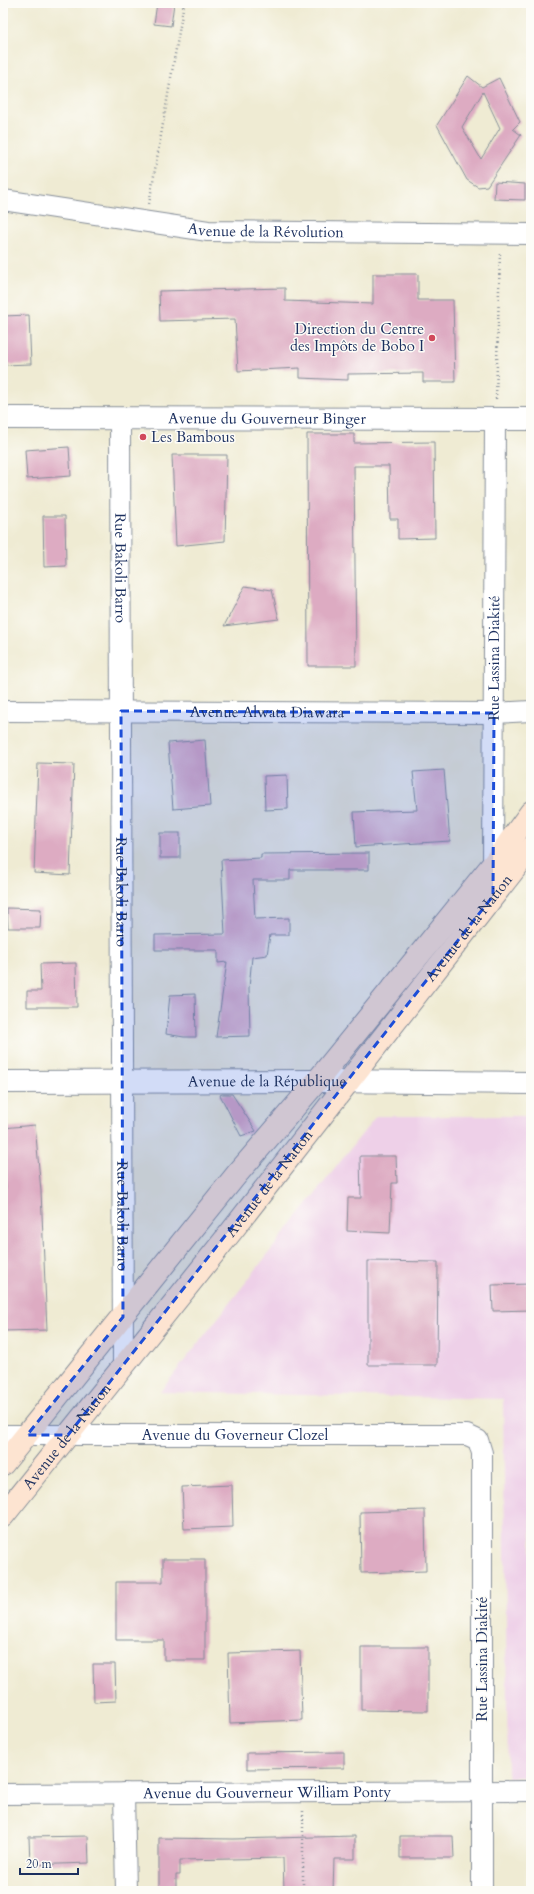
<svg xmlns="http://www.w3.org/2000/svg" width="534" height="1894" font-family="Cardo,serif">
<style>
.built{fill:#eed0e8}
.building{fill:#ddabc2;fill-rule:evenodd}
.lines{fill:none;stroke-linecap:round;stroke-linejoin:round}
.minor-casing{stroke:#858d98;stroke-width:22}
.tertiary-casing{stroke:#858d98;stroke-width:24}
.secondary-casing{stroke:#858d98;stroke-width:24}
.path{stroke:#858d98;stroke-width:2.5;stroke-dasharray:1 3;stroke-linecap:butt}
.minor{stroke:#fff;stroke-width:20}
.tertiary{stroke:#fff;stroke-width:22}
.secondary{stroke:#fde4d1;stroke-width:22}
.marked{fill:#1d4ed8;fill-opacity:0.2;stroke:#1d4ed8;stroke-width:3;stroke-dasharray:8 5;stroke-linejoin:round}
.poi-dot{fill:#d1495b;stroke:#fdfcf7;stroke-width:1.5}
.labels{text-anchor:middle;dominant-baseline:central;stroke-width:3;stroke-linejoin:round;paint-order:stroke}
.street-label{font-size:15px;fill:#1b2f5e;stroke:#fdfcf7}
.poi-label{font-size:15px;fill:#1b2f5e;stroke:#fdfcf7;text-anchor:end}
</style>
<rect width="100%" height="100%" fill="#fdfcf7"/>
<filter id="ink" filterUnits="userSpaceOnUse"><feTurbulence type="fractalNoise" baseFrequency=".025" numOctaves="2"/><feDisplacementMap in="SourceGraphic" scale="8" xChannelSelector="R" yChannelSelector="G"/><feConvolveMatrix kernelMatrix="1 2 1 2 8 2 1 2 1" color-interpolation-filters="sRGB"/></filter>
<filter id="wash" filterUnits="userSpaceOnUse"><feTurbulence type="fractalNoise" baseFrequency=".012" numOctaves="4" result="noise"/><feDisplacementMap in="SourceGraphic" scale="16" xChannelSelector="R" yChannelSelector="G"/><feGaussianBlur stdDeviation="0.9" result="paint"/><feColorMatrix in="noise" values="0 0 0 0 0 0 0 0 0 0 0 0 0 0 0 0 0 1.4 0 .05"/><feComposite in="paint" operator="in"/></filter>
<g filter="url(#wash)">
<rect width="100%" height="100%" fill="#efebd3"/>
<polygon class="built" points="376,1116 531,1116 531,1777 508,1777 503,1399 160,1392"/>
<g id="blocks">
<g class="building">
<polygon points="157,3 174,3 171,26 154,24"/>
<path d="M468,76L482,87L499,78L520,122L513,129L521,135L487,186L478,187L467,180L437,125ZM483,92L500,128L481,159L462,127Z"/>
<polygon points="495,182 525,184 525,200 494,199"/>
<polygon points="373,274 418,274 418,300 453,300 455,382 423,382 423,373 348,374 348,380 300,378 300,368 238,371 235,319 160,321 159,291 285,288 285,301 373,304"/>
<polygon points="29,315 31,364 3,365 3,316"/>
<polygon points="307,434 354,434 354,443 434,442 435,538 398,539 398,519 390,519 389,466 354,466 356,666 308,666"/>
<polygon points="69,447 71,476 27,479 25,450"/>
<polygon points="172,455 227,455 225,541 176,546"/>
<polygon points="43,516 65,516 66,566 44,567"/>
<polygon points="245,586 272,590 279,619 224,626"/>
<polygon points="205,740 210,806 173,809 168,743"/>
<polygon points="38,763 74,764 70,875 34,873"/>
<polygon points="444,770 450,841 356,847 354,812 417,810 413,772"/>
<polygon points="287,775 288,809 265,810 264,776"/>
<rect x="160" y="833" width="20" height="25"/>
<polygon points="369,853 369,870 290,870 290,880 253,880 255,919 289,918 289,935 270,935 267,955 252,957 249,988 250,1036 216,1037 227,962 218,963 218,950 155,950 155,935 225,934 221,860 261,858 261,854"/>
<polygon points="7,908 41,909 40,928 8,928"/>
<polygon points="76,963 77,1007 27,1007 27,991 41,991 40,964"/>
<polygon points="195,994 196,1037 184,1037 166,1034 170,995"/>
<polygon points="222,1094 232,1094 256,1131 241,1136 220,1095"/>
<polygon points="35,1125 41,1191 47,1330 3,1331 3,1188 6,1188 3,1158 3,1128"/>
<polygon points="360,1156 396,1156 397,1183 392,1183 390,1233 347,1231 348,1198 361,1198"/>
<polygon points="368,1261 438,1262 437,1365 368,1365"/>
<polygon points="531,1284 531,1310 493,1311 492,1285"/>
<polygon points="232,1485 233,1527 184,1529 182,1487"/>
<polygon points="425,1510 426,1571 361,1573 360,1512"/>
<polygon points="163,1559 205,1559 205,1660 164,1660 164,1640 116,1640 116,1582 163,1582"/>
<polygon points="361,1647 428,1647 428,1711 361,1710"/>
<polygon points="300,1651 302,1720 230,1723 228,1653"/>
<polygon points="93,1664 115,1664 116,1701 94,1702"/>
<polygon points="344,1752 344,1768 247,1769 247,1753"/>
<polygon points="88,1836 89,1863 30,1865 29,1837"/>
<polygon points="355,1836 355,1859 334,1859 333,1891 284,1891 283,1858 180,1860 180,1875 176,1875 176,1888 159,1889 159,1838 233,1839"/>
<polygon points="400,1836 453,1836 454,1858 400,1858"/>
</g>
</g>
</g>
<g filter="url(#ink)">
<use href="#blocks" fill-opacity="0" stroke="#858d98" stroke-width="1"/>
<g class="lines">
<g class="minor-casing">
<g id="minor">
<path id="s1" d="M3,200L208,231L531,234"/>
<path id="s2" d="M120,418L123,1367"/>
<path id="s3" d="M3,711L494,713L531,711"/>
<path id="s4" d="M493,872L495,419"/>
<path id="s5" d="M3,1435H467L478,1440L482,1453V1891"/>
<polyline points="124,1793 126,1891"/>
<path id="s6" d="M3,1794L531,1791"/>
</g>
</g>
<g class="tertiary-casing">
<g id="tertiary">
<path id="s7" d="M3,418L531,419"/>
<path id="s8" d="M3,1082L317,1081L531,1083"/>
</g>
</g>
<g class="secondary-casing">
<g id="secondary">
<polyline points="3,1464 237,1174 317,1081 493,864 531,812"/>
<path id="s9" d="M3,1516L231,1232L531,848"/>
</g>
</g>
<g class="path">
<polyline points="149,204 184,3"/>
<polyline points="496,399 500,252"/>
<polyline points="303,1811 303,1891"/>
</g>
<use href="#minor" class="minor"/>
<use href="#tertiary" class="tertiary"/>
<use href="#secondary" class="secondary"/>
</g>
</g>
<path class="marked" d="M121,711L494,713L493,896L68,1435H27L123,1317Z"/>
<g class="poi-dot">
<circle cx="432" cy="338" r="4"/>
<circle cx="143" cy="437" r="4"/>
</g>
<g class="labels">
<g class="street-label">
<text stroke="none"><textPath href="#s1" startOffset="265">Avenue de la Révolution</textPath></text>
<text stroke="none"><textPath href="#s7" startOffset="264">Avenue du Gouverneur Binger</textPath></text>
<text stroke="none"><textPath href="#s2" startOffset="150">Rue Bakoli Barro</textPath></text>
<text stroke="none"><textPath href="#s4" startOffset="214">Rue Lassina Diakité</textPath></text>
<text stroke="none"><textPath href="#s3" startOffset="264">Avenue Alwata Diawara</textPath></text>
<text stroke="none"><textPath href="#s2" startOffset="474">Rue Bakoli Barro</textPath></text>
<text stroke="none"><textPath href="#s9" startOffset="750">Avenue de la Nation</textPath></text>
<text stroke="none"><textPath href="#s8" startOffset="264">Avenue de la République</textPath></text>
<text stroke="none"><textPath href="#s9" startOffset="426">Avenue de la Nation</textPath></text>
<text stroke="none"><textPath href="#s2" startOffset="798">Rue Bakoli Barro</textPath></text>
<text stroke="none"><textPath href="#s5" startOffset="232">Avenue du Governeur Clozel</textPath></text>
<text stroke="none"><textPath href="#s9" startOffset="102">Avenue de la Nation</textPath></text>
<text transform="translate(482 1659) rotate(-90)">Rue Lassina Diakité</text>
<text stroke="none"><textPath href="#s6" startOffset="264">Avenue du Gouverneur William Ponty</textPath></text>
</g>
<g class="poi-label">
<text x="424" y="329">Direction du Centre<tspan x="424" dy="17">des Impôts de Bobo I</tspan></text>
<text x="151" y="437" text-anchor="start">Les Bambous</text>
</g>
</g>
<rect width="534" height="1894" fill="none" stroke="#fdfcf7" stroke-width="16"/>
<path d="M20 1868v6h58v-6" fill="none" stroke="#1b2f5e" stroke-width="2"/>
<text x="26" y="1868" font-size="12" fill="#1b2f5e" stroke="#fdfcf7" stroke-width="3" paint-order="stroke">20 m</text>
</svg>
